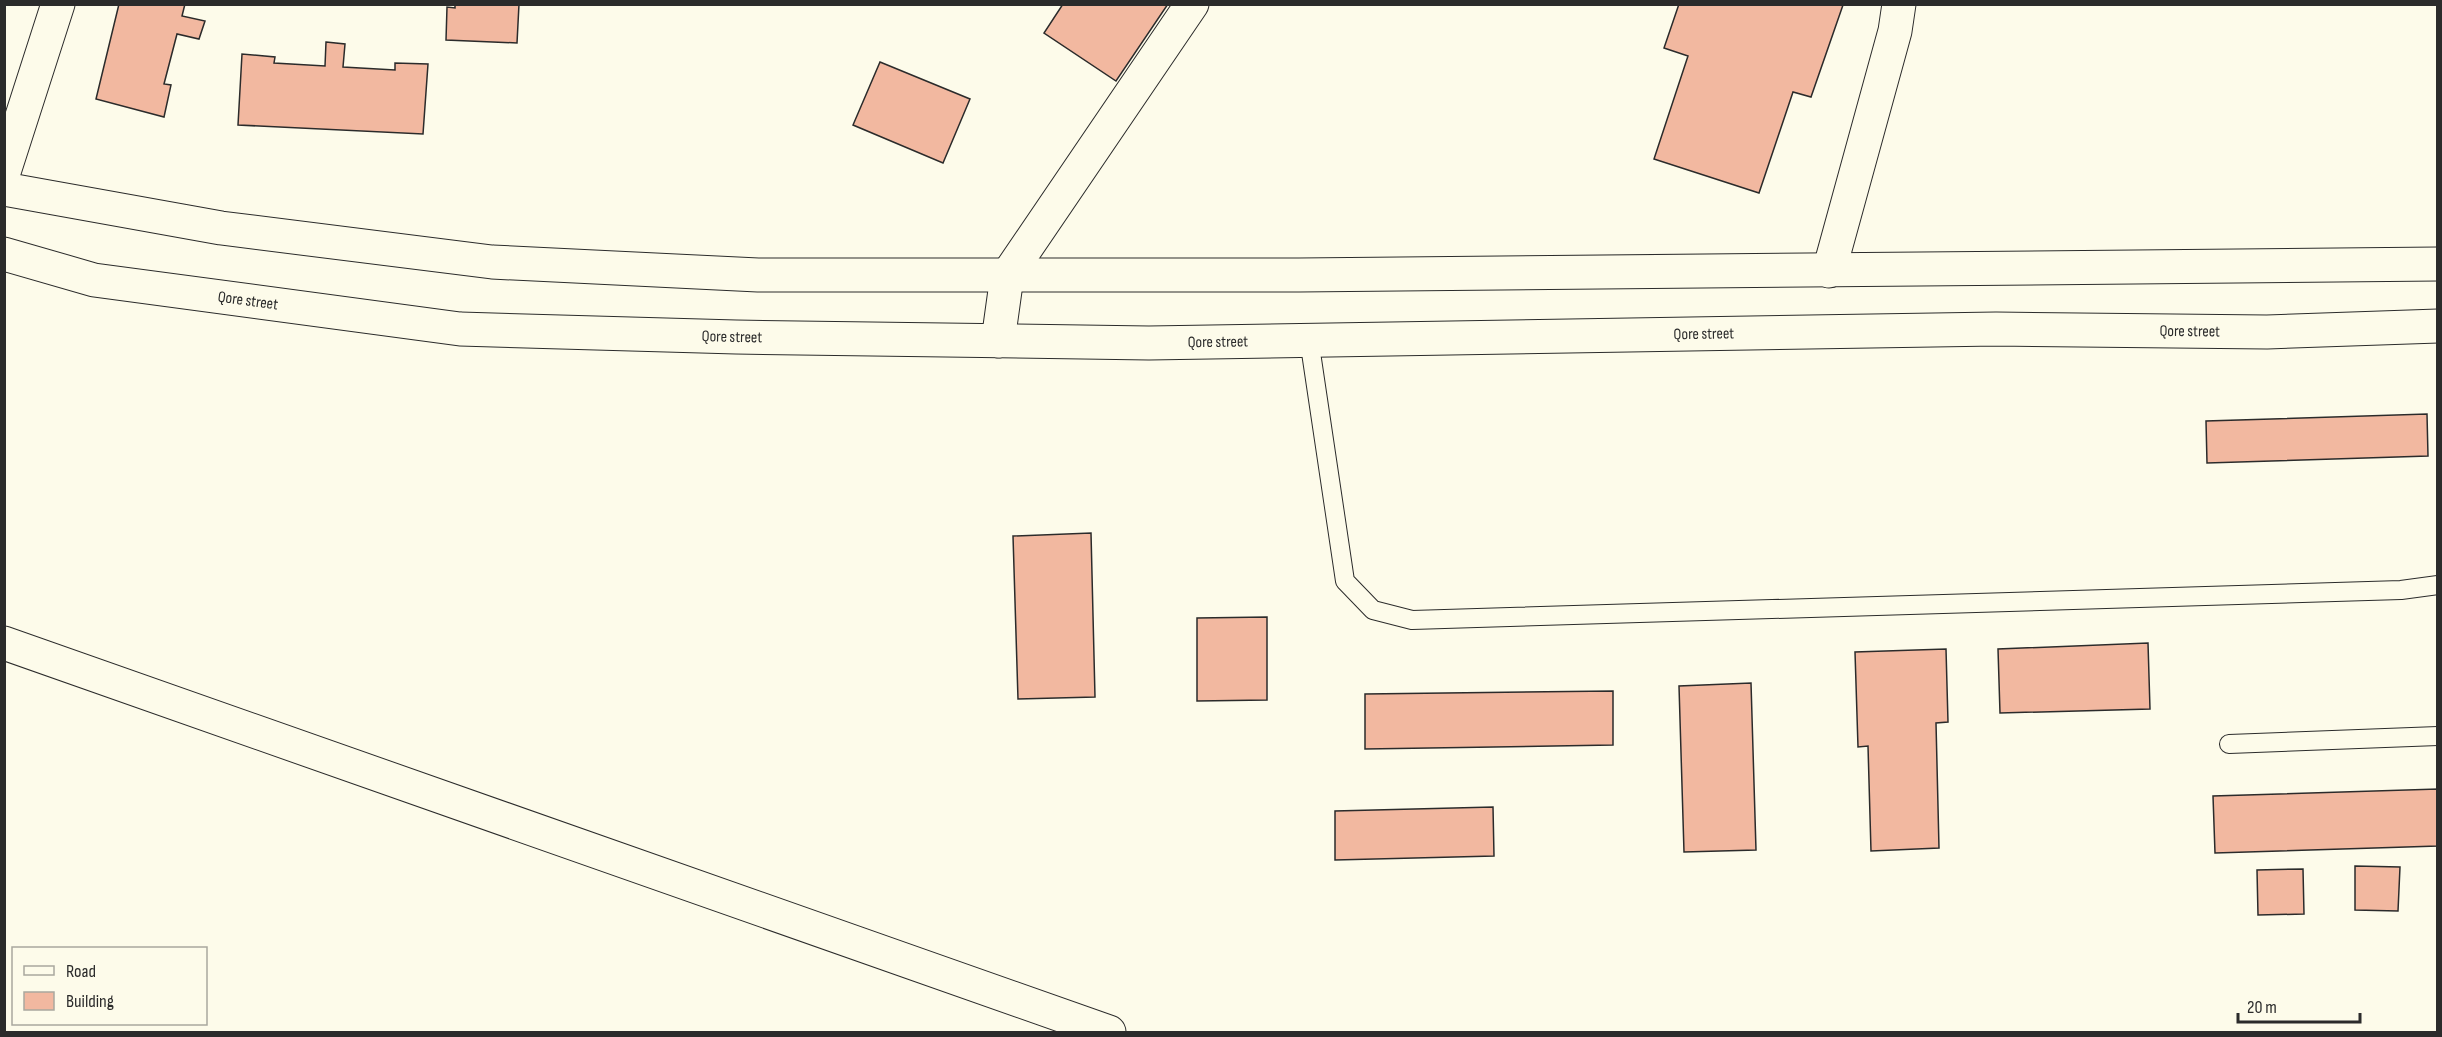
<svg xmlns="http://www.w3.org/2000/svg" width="2442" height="1037" font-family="'Sofia Sans Condensed',sans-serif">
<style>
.building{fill:#f2b8a0;stroke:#2b2b2b;stroke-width:1.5}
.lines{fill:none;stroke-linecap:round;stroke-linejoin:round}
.lane-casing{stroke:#2b2b2b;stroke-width:20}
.street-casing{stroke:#2b2b2b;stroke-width:35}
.primary-casing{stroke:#2b2b2b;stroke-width:35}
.lane{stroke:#fdfbea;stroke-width:18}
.street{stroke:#fdfbea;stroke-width:33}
.primary{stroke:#fdfbea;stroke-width:33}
.labels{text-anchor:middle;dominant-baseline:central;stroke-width:4.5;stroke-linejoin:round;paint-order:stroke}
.street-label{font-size:16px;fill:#2b2b2b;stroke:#fdfbea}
</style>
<rect width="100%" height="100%" fill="#fdfbea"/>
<g class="building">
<polygon points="119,4 185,4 182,16 205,21 199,39 177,34 164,84 171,85 164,117 96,99"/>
<polygon points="455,4 519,4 517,43 446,40 447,7 455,8"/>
<polygon points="1063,4 1168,4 1116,81 1044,33"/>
<polygon points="1679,4 1843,5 1811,97 1793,92 1759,193 1654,159 1688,56 1664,48"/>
<polygon points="326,42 345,44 343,67 395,70 395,63 428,64 423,134 238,125 242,54 275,57 274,63 325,66"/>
<polygon points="880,62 970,99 943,163 853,125"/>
<polygon points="2427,414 2428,456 2207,463 2206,421"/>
<polygon points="1091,533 1095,697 1018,699 1013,536"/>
<polygon points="1267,617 1267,700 1197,701 1197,618"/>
<polygon points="2148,643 2150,709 2000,713 1998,649"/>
<polygon points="1946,649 1948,722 1936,723 1939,848 1871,851 1868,746 1858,747 1855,652"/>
<polygon points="1751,683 1756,850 1684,852 1679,686"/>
<polygon points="1613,691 1613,745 1365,749 1365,694"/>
<polygon points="2438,789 2438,846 2215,853 2213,796"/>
<polygon points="1493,807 1494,856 1335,860 1335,811"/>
<polygon points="2355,866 2400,867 2398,911 2355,910"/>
<polygon points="2303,869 2304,914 2258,915 2257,870"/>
</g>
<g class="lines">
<g class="lane-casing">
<g id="lane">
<polyline points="1309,339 1345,581 1373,610 1412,620 2401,590 2438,585"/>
<polyline points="2229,744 2438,736"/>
</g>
</g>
<g class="street-casing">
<g id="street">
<polyline points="4,172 58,4"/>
<polyline points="1829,271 1895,31 1899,4"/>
<polyline points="998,341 1007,276 1192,4"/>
<polyline points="4,643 1109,1032"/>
</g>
</g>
<g class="primary-casing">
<g id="primary">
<polyline points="4,189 221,228 492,262 758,275 1299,275 2438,264"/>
<path id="s1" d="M4,254L94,280L460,329L736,337L1149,343L1996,329L2267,332L2438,326"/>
</g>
</g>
<use href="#lane" class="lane"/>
<use href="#street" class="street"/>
<use href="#primary" class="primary"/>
</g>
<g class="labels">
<g class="street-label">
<text stroke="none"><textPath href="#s1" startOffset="249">Qore street</textPath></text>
<text stroke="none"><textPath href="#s1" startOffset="2193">Qore street</textPath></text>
<text stroke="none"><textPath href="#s1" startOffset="1707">Qore street</textPath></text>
<text stroke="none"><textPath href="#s1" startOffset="735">Qore street</textPath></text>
<text stroke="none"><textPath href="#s1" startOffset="1221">Qore street</textPath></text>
</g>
</g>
<rect width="2442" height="1037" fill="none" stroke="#2b2b2b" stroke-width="12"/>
<rect x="12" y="947" width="195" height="78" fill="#fdfbea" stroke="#a9a89e" stroke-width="1.5"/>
<rect x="24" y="966" width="30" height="9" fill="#fdfbea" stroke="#a9a89e" stroke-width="1.5"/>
<text x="66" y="977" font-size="18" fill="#2b2b2b">Road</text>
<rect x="24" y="992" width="30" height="18" fill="#f2b8a0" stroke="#a9a89e" stroke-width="1.5"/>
<text x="66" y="1007" font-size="18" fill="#2b2b2b">Building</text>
<path d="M2238 1013v9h122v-9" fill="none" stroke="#2b2b2b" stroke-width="3"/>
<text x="2247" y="1013" font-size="18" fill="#2b2b2b" stroke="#fdfbea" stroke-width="4.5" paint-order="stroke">20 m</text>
</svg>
